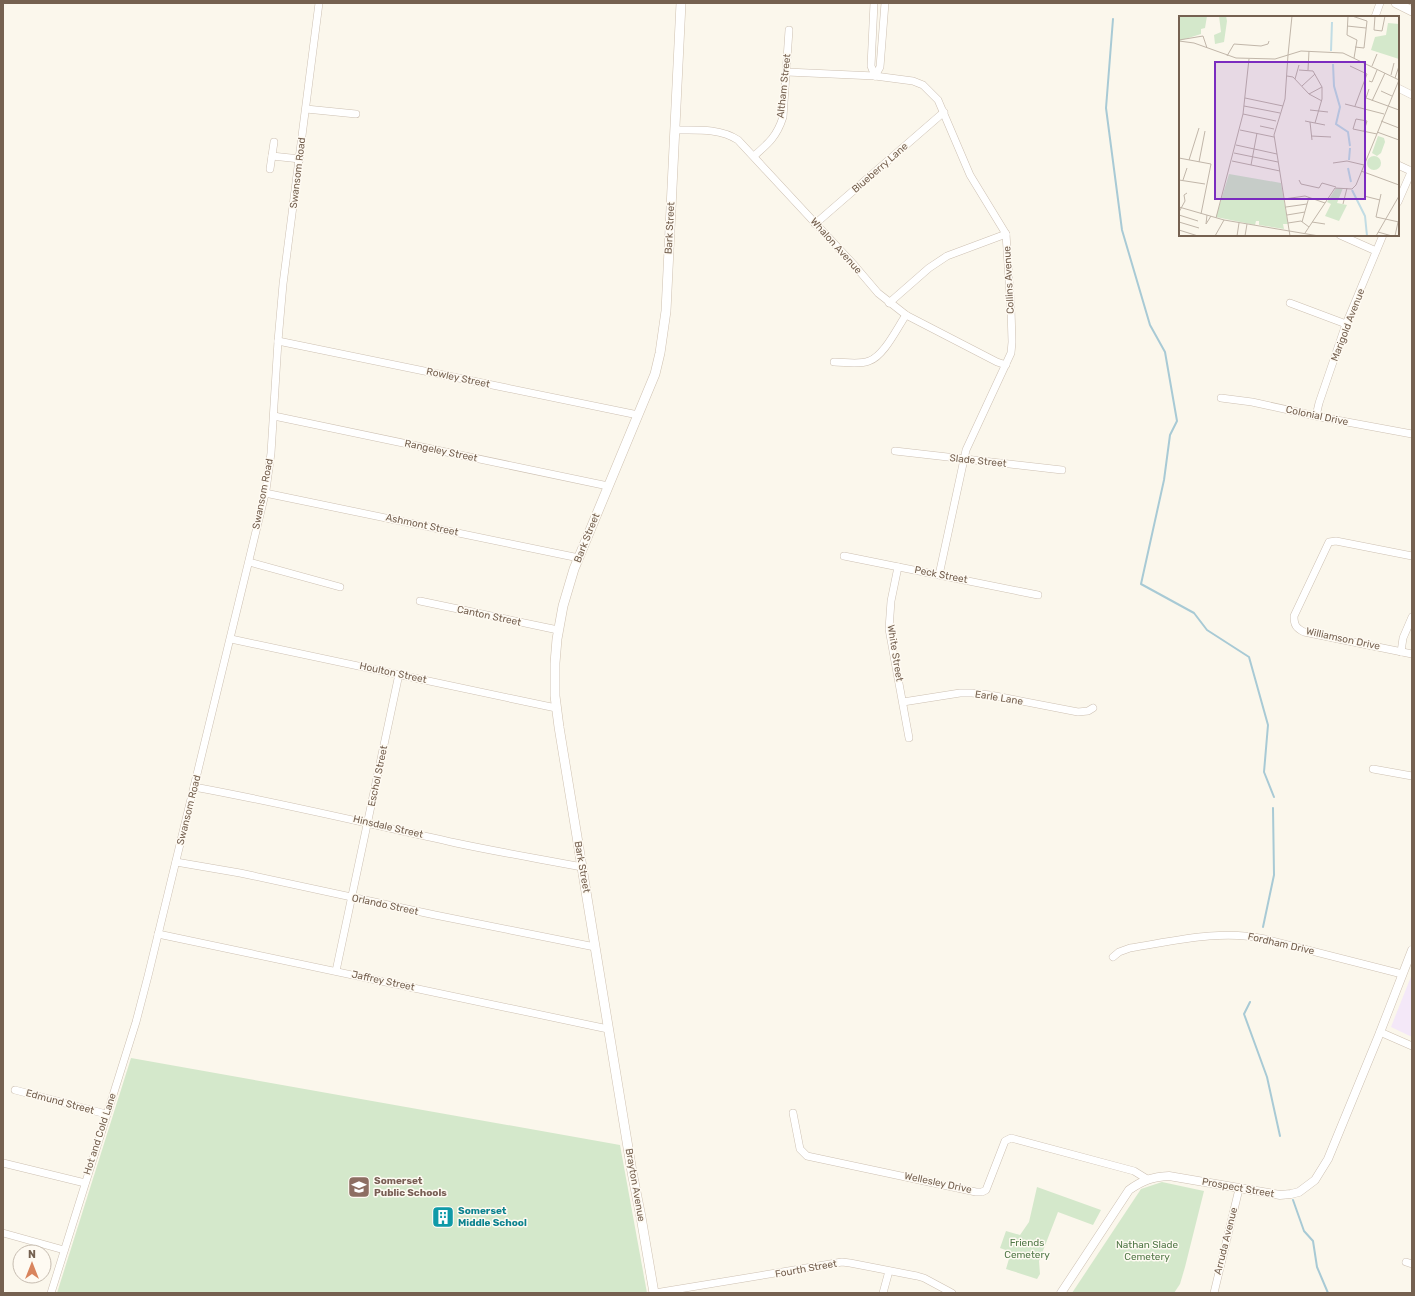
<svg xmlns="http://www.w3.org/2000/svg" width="1415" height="1296" font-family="Rubik,sans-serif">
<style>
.education{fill:#f4e8f8}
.green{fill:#d4e8cb}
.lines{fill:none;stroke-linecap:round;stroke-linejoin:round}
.stream{stroke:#a8cad5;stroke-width:2}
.minor-casing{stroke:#cdc0b2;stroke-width:8}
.tertiary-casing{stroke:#cdc0b2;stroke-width:9}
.secondary-casing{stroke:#cfc1b0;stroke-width:10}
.minor{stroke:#fff;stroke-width:7}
.tertiary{stroke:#fff;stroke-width:8}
.secondary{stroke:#fff;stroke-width:9}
.labels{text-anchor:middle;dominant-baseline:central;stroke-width:3;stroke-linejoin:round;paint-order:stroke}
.street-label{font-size:10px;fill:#756150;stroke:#fefaf2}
.education-label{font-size:10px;font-weight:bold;fill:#785e54;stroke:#fefaf2;text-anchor:start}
.culture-label{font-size:10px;font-weight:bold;fill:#0d838f;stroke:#fefaf2;text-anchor:start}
.park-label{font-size:10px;fill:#537949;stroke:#fefaf2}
.inset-river{fill:none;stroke:#c1dce4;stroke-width:2}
.inset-road{fill:none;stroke:#c1b6a9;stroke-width:1}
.view{fill:#7b2cbf;fill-opacity:0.15;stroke:#7b2cbf;stroke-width:2}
.inset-edge{fill:none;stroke:#756150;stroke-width:2}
</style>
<rect width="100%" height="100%" fill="#fbf7ec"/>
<polygon class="education" points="1412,974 1412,1037 1391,1027"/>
<g class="green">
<polygon points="131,1058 620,1145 647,1293 57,1293"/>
<polygon points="1162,1182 1204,1191 1185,1267 1180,1284 1174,1293 1072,1293 1141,1189"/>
<polygon points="1037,1187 1101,1210 1093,1225 1058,1212 1039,1261 1040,1274 1037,1279 1006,1269 1011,1252 1000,1248 1006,1231 1020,1235 1029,1222"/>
</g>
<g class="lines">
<g class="stream">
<polyline points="1113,19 1106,108 1122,230 1150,325 1165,352 1177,421 1170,435 1164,480 1141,584 1194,613 1207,630 1249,657 1268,725 1264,772 1274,797"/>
<polyline points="1263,927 1274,875 1273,808"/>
<polyline points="1250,1002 1244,1014 1267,1077 1280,1136"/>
<polyline points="1293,1200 1304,1231 1313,1241 1317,1267 1328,1293"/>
</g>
<g class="minor-casing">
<g id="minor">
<polyline points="874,3 871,66 875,76"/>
<polyline points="1375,17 1380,3"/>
<polyline points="787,72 875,76 913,81 923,85 938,100 970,175 1006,234 1011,309 1012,342 1011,353 966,450 939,575"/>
<polyline points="875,76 880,67 885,3"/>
<polyline points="1398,88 1412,95"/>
<polyline points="306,109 356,114"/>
<path d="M675,130C696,130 720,128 738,140L855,266L878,293L906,315L997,362L1006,365"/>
<polyline points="272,156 300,159"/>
<path d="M754,156C769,143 777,136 783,117L789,30"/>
<polyline points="1398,165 1411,171"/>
<polyline points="270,169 274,142"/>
<polyline points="1398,202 1412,170"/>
<polyline points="815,224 944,112"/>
<polyline points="1340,235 1376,251"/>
<polyline points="889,303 929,268 947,256 1006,234"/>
<polyline points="1290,303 1346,324"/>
<polyline points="278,341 638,415"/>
<path d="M834,362C845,362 859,365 869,361C884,356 897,328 906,315"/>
<polyline points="1221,398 1252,402 1320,417 1412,434"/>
<polyline points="274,416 608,486"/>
<polyline points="1316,416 1319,403 1346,324 1383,235"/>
<polyline points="895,451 1062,470"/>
<polyline points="265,493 579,558"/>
<polyline points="844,556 1038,595"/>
<path d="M1412,556L1336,541L1329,542L1294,616C1294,625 1296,628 1304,632L1412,654"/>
<polyline points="249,562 340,587"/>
<polyline points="898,567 891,601 889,629 909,738"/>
<polyline points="420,601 558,630"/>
<polyline points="231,639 556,708"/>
<polyline points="1401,652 1403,638 1412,617"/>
<polyline points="903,702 960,693 972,693 990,695 1078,712 1088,711 1093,708"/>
<polyline points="1373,769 1412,776"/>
<path d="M194,787C282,803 369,824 456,843C498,852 540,859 582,867"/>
<polyline points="176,862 240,873 435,915 595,947"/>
<polyline points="158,934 608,1029"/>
<path d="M1113,957L1119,952L1130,948C1174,941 1221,929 1265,939L1402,974"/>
<polyline points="336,971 399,674"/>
<polyline points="1380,1032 1412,1046"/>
<polyline points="15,1090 106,1114"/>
<polyline points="793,1113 800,1149 807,1156 976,1192 982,1192 986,1190 1005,1141 1011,1138 1134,1171 1147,1179"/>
<polyline points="3,1163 85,1183"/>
<polyline points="3,1233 64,1250"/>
<polyline points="1406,1262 1412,1264"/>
<polyline points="51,1293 136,1022 148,976 266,490 271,453 278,341 283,284 319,3"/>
<polyline points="655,1293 842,1262 850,1263 917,1276 924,1278 952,1293"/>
<polyline points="883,1293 889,1271"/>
<polyline points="1214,1293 1239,1189"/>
</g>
</g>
<g class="tertiary-casing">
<path id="tertiary" d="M1061,1293L1129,1190C1143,1180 1152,1177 1169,1176L1280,1195L1291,1194L1299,1192L1315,1180L1328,1159L1379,1035L1412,950"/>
</g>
<g class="secondary-casing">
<g id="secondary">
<polyline points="1396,3 1412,11"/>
<polyline points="654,1293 641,1217 632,1172 559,727 555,696 555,663 557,639 563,606 574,569 655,374 660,353 666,311 681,3"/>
</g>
</g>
<use href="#minor" class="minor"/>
<use href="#tertiary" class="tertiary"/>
<use href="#secondary" class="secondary"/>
</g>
<defs>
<g id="school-square" transform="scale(1.15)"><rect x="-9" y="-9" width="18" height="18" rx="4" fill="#8d6e63" stroke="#fefaf2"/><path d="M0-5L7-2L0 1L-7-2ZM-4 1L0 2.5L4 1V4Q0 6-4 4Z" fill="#fff"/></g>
<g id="building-square" transform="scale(1.15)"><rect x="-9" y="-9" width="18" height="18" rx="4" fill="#0f9aa8" stroke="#fefaf2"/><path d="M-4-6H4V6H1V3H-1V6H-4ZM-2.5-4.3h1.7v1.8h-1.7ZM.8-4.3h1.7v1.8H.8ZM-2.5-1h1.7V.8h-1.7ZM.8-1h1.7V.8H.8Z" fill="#fff"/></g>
</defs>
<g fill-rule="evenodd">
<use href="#school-square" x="359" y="1187"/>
<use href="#building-square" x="443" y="1217"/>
</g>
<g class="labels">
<g class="street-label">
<text transform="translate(784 86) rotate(-84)">Altham Street</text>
<text transform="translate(880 168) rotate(-41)">Blueberry Lane</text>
<text transform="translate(298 173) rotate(-83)">Swansom Road</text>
<text transform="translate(670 228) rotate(-87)">Bark Street</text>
<text transform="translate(836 246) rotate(48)">Whalon Avenue</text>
<text transform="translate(1009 280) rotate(-93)">Collins Avenue</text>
<text transform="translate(1348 325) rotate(-69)">Marigold Avenue</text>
<text transform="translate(458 378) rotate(12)">Rowley Street</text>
<text transform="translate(1317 416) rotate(12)">Colonial Drive</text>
<text transform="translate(441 451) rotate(12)">Rangeley Street</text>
<text transform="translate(978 461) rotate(6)">Slade Street</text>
<text transform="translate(263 494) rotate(-79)">Swansom Road</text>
<text transform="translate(422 525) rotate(12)">Ashmont Street</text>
<text transform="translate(587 538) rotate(-68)">Bark Street</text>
<text transform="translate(941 575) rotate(11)">Peck Street</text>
<text transform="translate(489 616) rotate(12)">Canton Street</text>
<text transform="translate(1343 639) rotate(12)">Williamson Drive</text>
<text transform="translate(895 653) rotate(81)">White Street</text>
<text transform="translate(393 673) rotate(12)">Houlton Street</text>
<text transform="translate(999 698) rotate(9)">Earle Lane</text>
<text transform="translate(378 776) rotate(-78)">Eschol Street</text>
<text transform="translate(189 810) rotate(-76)">Swansom Road</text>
<text transform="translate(388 827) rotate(13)">Hinsdale Street</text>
<text transform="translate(582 867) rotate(80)">Bark Street</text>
<text transform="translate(385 905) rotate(12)">Orlando Street</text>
<text transform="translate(1281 944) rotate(13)">Fordham Drive</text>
<text transform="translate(383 981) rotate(12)">Jaffrey Street</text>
<text transform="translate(60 1102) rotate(15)">Edmund Street</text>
<text transform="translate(100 1134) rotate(-72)">Hot and Cold Lane</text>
<text transform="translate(938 1183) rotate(12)">Wellesley Drive</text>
<text transform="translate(635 1185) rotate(80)">Brayton Avenue</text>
<text transform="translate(1238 1188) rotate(10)">Prospect Street</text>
<text transform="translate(1226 1241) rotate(-76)">Arruda Avenue</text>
<text transform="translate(806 1269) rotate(-10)">Fourth Street</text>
</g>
<g class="education-label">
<text x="374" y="1181">Somerset<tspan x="374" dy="12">Public Schools</tspan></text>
</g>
<g class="culture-label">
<text x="458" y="1211">Somerset<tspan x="458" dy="12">Middle School</tspan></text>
</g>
<g class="park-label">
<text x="1027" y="1243">Friends<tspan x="1027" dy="12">Cemetery</tspan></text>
<text x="1147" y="1245">Nathan Slade<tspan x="1147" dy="12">Cemetery</tspan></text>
</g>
</g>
<g transform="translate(1179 16)">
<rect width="220" height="220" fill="#fbf7ec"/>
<path d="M0,0H28L26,12L22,13V18L0,25ZM40,0H47L48,5L45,26L36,28L35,19L42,16ZM209,7L220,8V43L192,34L196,21L207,19ZM199,120L205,122L206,126L202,137L198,140L193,137ZM188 147a7 7 0 1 1 14 0a7 7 0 1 1-14 0ZM50,158L102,167L109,208H104L105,213L80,209V205H77L76,209L37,201ZM157,172H164L158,187L168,189L160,205L146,200L152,188L148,186Z" fill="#d4e8cb"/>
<path class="inset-river" d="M152,35L153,6M154,48L155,70L161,91L157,108L169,116L171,130M170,144L171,132M169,152L172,166M173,174L186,200L188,220"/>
<path class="inset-road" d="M169,0L168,19L178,24L175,42M173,0L188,5L185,32L176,31M196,0L195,14L203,15L206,0M168,10L187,12M0,24L24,20L28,32M0,25L15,27L57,42L96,43L122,35L164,37L220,64M109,39L113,0M109,39L106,83L95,119L111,220M48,40L55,28L82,30L89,28L90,25M171,50L188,58L176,90M193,50L198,38M120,54L134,55L143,71V83L136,107M129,54L130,35M212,59L215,47M108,60L114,61L130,78L143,85M216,62L220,50M116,63L120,49M190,65L193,66L198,54M123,70L136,58M190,73L187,82L220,94M202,75L213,80M130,78L143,71M66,82L104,90M193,85L206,57M166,88L205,98M65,90L101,97M131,94L149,96M64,98L97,105M126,105L146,109M202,105L220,112M131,106L133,124M81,110L95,113M61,114L95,121M185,115L188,105L177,103L174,113L198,118M198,116L220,124M132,120L152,121M57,129L98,138M55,137L99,146M0,142L32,148L22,198M10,144L20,112M53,145L101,155M20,146L26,115M154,147L168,145L185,149M72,149L78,117M182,155L220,169M0,164L26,168M4,164L8,152M120,164L122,168L140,172L143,167L157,171M202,178L197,201L220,206M185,180L201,184M105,183L126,180L146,187M164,188L168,172M0,191L45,204L140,220M107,191L128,188M0,196L6,185L5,179L8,177M0,199L19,205M28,199L27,208L32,200M108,199L126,196M37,202L64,98L70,43M0,206L20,212M123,206L130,181M133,206L146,208M109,207L122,205L130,211M0,214L19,220M199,216L213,220M126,217L156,172L173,173L177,169L220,64M36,220L45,204M58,220L60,207M66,220L68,208M197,220L220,180M216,220L219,206"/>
<path class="view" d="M36,46H186V183H36Z"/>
<rect width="220" height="220" class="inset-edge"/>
</g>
<rect width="1415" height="1296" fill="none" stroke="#756150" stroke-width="8"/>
<g transform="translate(32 1264)"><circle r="19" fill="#fefaf2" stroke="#c7bdb1"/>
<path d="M0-3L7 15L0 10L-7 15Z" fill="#d9845d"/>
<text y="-6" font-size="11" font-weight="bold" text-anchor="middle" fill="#756150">N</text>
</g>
</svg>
